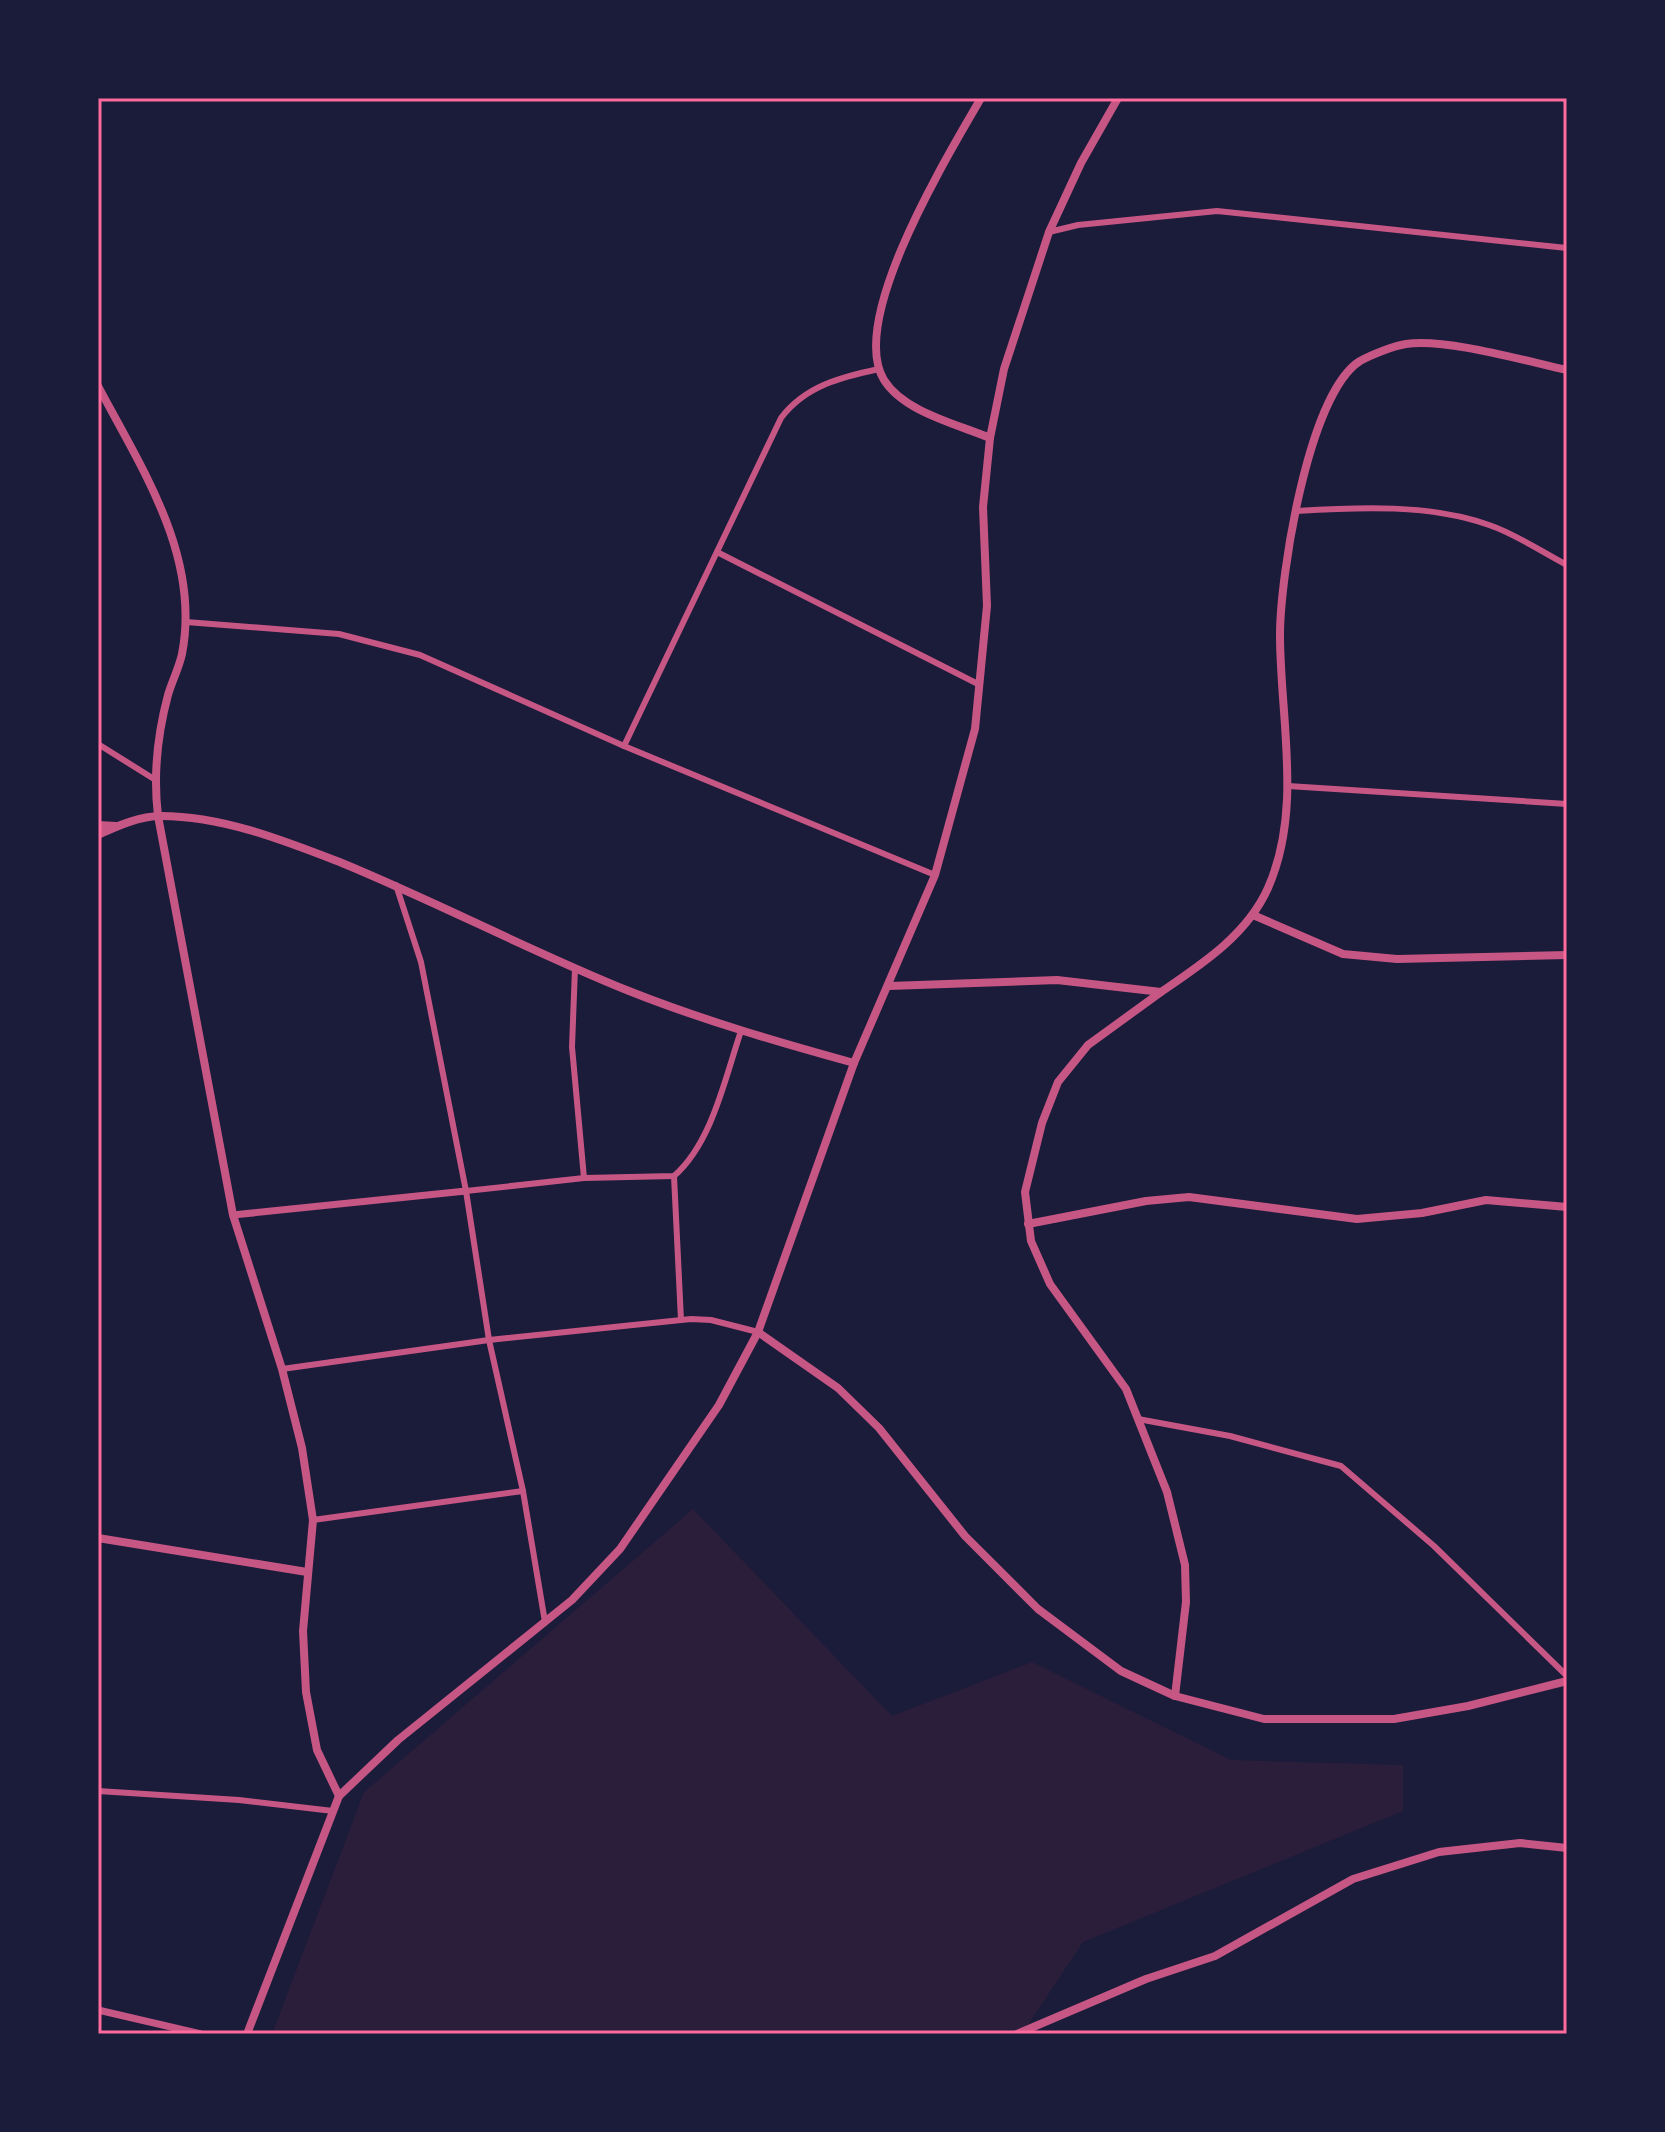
<svg xmlns="http://www.w3.org/2000/svg" width="1665" height="2132" font-family="'Noto Sans',sans-serif">
<style>
.green{fill:#2a1e3b}
.lines{fill:none;stroke-linecap:round;stroke-linejoin:round}
.service{stroke:#c65784;stroke-width:6}
.pedestrian{stroke:#c65784;stroke-width:7}
.minor{stroke:#c65784;stroke-width:8}
.neatline{fill:none;stroke:#ff6b9d;stroke-width:3}
</style>
<rect width="100%" height="100%" fill="#1b1b3a"/>
<polygon class="green" points="693,1509 892,1716 1032,1662 1231,1760 1403,1765 1403,1811 1083,1942 1022,2034 272,2034 364,1792"/>
<g class="lines">
<g class="service">
<polyline points="1049,232 1078,225 1217,211 1567,248"/>
<path d="M1297,511C1359,507 1430,504 1489,525C1516,534 1542,552 1567,565"/>
<polyline points="717,552 978,684"/>
<polyline points="186,622 339,634 420,655 624,746 935,875"/>
<polyline points="98,744 154,779"/>
<path d="M624,746L781,418C805,386 841,377 879,369"/>
<polyline points="1288,786 1567,804"/>
<polyline points="396,885 421,962 466,1191 489,1340 523,1491 545,1622"/>
<polyline points="575,968 572,1047 584,1178"/>
<polyline points="674,1176 681,1320"/>
<path d="M466,1191L584,1178L674,1176C712,1143 725,1078 741,1031"/>
<polyline points="282,1369 489,1340 691,1319 711,1320 758,1332"/>
<polyline points="1138,1419 1230,1436 1341,1466 1434,1546 1567,1676"/>
<polyline points="313,1520 523,1491"/>
<polyline points="98,1791 239,1800 333,1811"/>
</g>
<g class="pedestrian">
<polyline points="233,1215 466,1191"/>
<polyline points="98,2010 201,2034"/>
</g>
<g class="minor">
<path d="M981,98C949,154 847,319 884,380C904,412 957,424 990,438"/>
<polyline points="1565,98 1567,100"/>
<path d="M98,386C142,469 201,557 182,654C179,668 172,681 168,695C157,736 153,774 158,816L233,1215L282,1369L302,1448L313,1520L303,1631L306,1692L317,1750L339,1796"/>
<polyline points="98,825 116,826"/>
<path d="M98,835C117,826 140,816 161,816C223,816 285,841 342,863C439,903 532,952 629,991C702,1020 778,1042 854,1063"/>
<polyline points="1253,915 1343,954 1397,959 1567,955"/>
<polyline points="889,986 1057,980 1161,992 1088,1045 1058,1082 1042,1123 1025,1192 1031,1241 1050,1284 1126,1389 1167,1492 1185,1565 1186,1602 1175,1696"/>
<path d="M1161,992C1202,964 1247,935 1268,888C1303,809 1280,718 1280,635C1280,577 1308,394 1360,361C1371,355 1393,346 1406,344C1447,338 1525,361 1567,370"/>
<polyline points="1028,1224 1146,1201 1189,1197 1357,1219 1422,1213 1486,1200 1567,1207"/>
<polyline points="758,1332 838,1388 879,1428 965,1536 1038,1609 1121,1671 1175,1696 1264,1719 1394,1719 1468,1706 1567,1681"/>
<polyline points="98,1538 307,1572"/>
<polyline points="247,2034 339,1796 398,1740 572,1600 620,1549 719,1405 758,1332 854,1063 935,875 975,729 987,606 983,507 990,438 1004,369 1049,232 1081,163 1118,98"/>
<polyline points="1017,2034 1146,1979 1215,1956 1353,1879 1439,1852 1520,1843 1567,1848"/>
</g>
</g>
<rect width="1665" height="2132" fill="none" stroke="#1b1b3a" stroke-width="200"/>
<rect x="100" y="100" width="1465" height="1932" class="neatline"/>
</svg>
